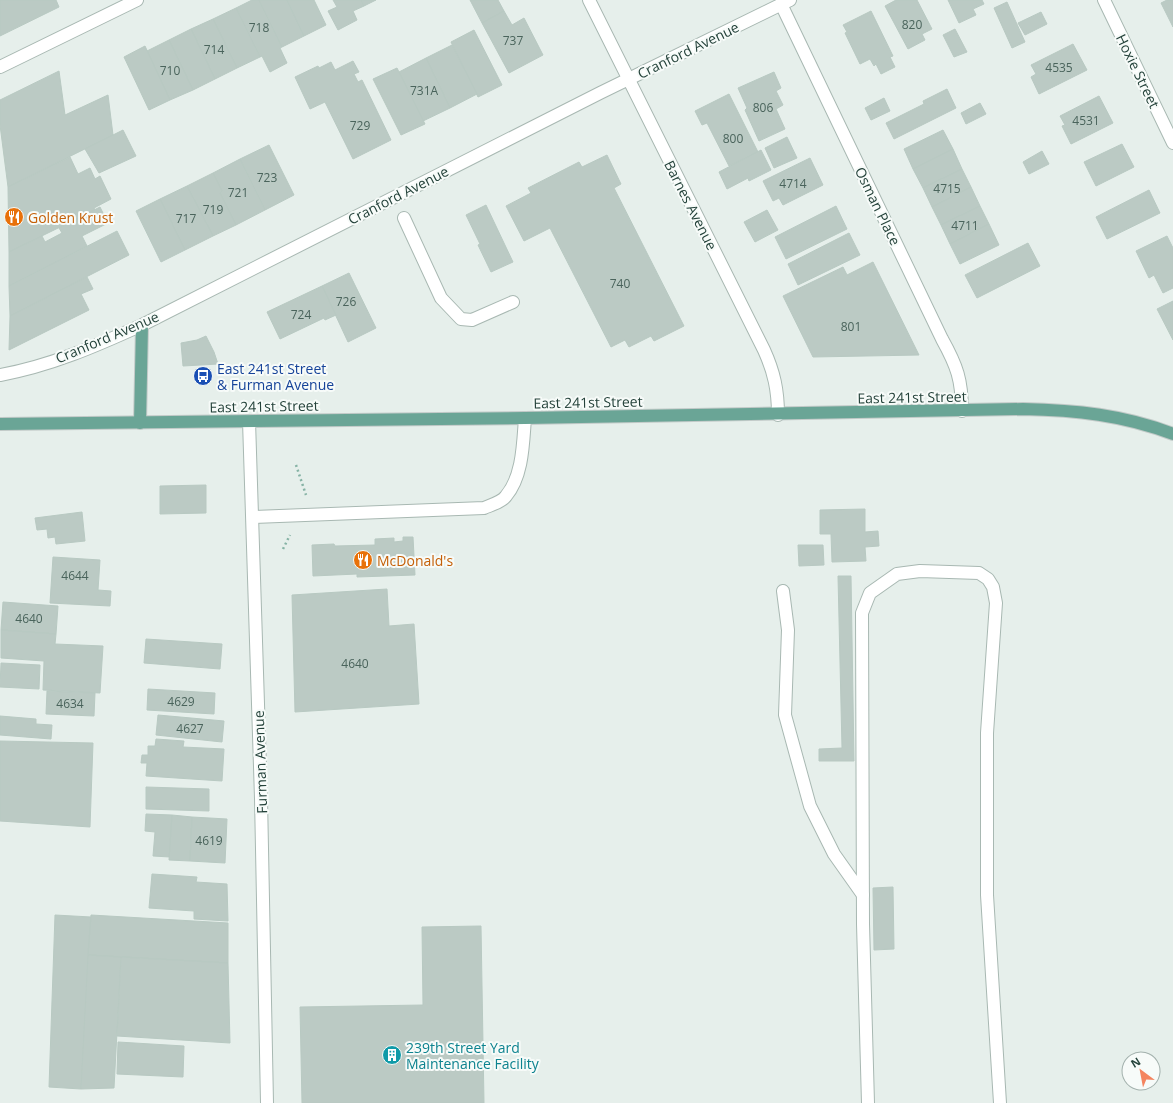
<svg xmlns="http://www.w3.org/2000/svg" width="1173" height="1103" font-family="'Open Sans',sans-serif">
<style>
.building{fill:#bbcac4;stroke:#b8c9c2}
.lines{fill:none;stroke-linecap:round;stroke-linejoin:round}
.minor-casing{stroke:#a8b8b2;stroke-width:14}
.major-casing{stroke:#c2cac8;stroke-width:14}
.path{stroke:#86b3a5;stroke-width:2.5;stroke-dasharray:2 3;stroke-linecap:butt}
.minor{stroke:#fff;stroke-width:12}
.major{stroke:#6aa596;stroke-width:12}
.labels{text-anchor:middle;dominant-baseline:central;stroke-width:4;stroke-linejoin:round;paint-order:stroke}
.number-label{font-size:12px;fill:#4a645c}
.street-label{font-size:14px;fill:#24423a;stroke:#f7fbf9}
.food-label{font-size:14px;fill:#c56008;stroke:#f7fbf9;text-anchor:start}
.transit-label{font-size:14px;fill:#164399;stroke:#f7fbf9;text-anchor:start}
.culture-label{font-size:14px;fill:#0d838f;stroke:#f7fbf9;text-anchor:start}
</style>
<rect width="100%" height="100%" fill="#e6efeb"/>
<g class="building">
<polygon points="0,0 56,0 59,7 0,36"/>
<polygon points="252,0 259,0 282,47 280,48 287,63 270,72 262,56 260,57 236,8"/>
<polygon points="259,0 287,0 304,36 282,47"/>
<polygon points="287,0 314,0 326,25 304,36"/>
<polygon points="333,0 361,0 364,6 353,11 357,20 338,30 328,11 337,7"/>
<polygon points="361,0 376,0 364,6"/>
<polygon points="470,0 498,0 504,11 482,23"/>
<polygon points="896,0 917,0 932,29 922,34 925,40 908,49 885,6"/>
<polygon points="948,0 982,0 984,4 973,9 976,15 959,23"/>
<polygon points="1167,0 1173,0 1173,27 1161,3"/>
<polygon points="1007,2 1025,42 1012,48 994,8"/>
<polygon points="236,8 260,57 237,68 213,19"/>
<polygon points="504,11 512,25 524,18 543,55 509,73 482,23"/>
<polygon points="871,11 893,56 890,57 895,67 881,74 876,64 874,66 870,59 860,64 845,33 847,32 843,25"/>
<polygon points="1041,12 1047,24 1025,35 1018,23"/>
<polygon points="213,19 237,68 215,79 191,29"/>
<polygon points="191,29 215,79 193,90 169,40"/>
<polygon points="955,29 967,52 954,57 943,35"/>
<polygon points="474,30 502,85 478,97 451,42"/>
<polygon points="169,40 193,90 170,100 147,51"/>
<polygon points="1073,44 1087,70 1039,94 1031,77 1036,74 1031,65"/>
<polygon points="452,45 477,94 450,108 426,58"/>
<polygon points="145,46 170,100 149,110 124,57"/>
<polygon points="426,58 450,108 423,121 399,72"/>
<polygon points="353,61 359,72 354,74 358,82 362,80 391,140 353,159 325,102 310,109 295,77 318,66 319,68 331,62 335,70"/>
<polygon points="397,68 425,124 401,135 373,79"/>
<polygon points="59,71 65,115 108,95 113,135 8,187 0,125 0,100"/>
<polygon points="774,72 781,88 776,91 783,105 776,109 785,129 759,141 745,110 747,108 738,88"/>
<polygon points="947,89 956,108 894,139 886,123 924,104 923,101"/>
<polygon points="729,94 758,152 729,166 707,123 702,125 695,111"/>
<polygon points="1099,96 1113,123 1071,144 1062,126 1065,125 1060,116"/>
<polygon points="884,98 890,111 871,120 865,108"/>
<polygon points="980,103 986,114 966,124 961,113"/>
<polygon points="123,130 136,156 99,173 85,149"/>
<polygon points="943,130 953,149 913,169 904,149"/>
<polygon points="787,137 797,158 774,168 765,148"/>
<polygon points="1122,144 1134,167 1096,186 1084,162"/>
<polygon points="269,145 294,195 265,210 240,159"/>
<polygon points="953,149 962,169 923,188 913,169"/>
<polygon points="761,150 771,170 749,181 748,178 727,189 719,172"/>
<polygon points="1042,151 1049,164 1029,174 1023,162"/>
<polygon points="607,155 621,184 614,188 684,326 654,341 651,336 629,347 625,340 611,347 550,228 524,241 506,206 531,193 528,188 579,162 582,167"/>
<polygon points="70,157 78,174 90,168 95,179 100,176 111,199 94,208 95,210 9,252 8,187"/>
<polygon points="810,158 823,185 783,205 779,198 773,201 763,181"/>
<polygon points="240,159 265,210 236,225 220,193 222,191 213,173"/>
<polygon points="962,169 971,187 932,207 923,188"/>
<polygon points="213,173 222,191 220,193 236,225 213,236 187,186"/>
<polygon points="187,186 213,236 185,250 160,199"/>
<polygon points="971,187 980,206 941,225 932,207"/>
<polygon points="1149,190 1160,213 1107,239 1096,217"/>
<polygon points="160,199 185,250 161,262 136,211"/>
<polygon points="486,205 513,262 491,272 478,245 480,244 466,215"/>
<polygon points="836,206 847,229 786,259 775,237"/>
<polygon points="980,206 989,224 950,244 941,225"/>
<polygon points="100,207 108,223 82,236 87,246 9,286 9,252 42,236 45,242 62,233 59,228"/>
<polygon points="767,210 778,230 755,242 744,222"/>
<polygon points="989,224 999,245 960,264 950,244"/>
<polygon points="117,231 129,255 10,316 9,286"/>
<polygon points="849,233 860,255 798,285 788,264"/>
<polygon points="1167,236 1173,248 1173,288 1163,293 1154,275 1149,278 1136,251"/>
<polygon points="1028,243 1040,266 977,298 965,275"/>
<polygon points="873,262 919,355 813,357 783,296 843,267 847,275"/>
<polygon points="349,273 376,328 348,342 322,286"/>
<polygon points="87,277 93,289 81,294 89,310 9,350 10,316"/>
<polygon points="322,286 336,315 325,320 324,318 280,339 267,312"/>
<polygon points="1173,301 1173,340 1157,309"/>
<polygon points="206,336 214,352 218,364 183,366 181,343 197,340"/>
<polygon points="206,485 206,513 160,514 160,486"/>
<polygon points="865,509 865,532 878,531 879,546 865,547 866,561 832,562 831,534 820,534 820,510"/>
<polygon points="82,512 85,541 56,544 55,537 48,538 47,529 37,530 35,518"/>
<polygon points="403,537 413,537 415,575 357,577 357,574 313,576 312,545 334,544 335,546 375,545 375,539 394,538 394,542 403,541"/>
<polygon points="798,545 823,545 824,565 799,566"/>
<polygon points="53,557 100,560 98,590 111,591 110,606 50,603"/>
<polygon points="838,576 851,576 854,761 819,761 819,749 842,748"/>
<polygon points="387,589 389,626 414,624 419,704 295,712 292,595"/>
<polygon points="3,602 58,606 56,634 1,630"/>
<polygon points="1,630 56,634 55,644 103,646 100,693 43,690 44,661 1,658"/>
<polygon points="146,639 222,644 220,669 144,663"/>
<polygon points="1,663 40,665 39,689 0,687"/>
<polygon points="148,689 215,693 214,714 147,710"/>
<polygon points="47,691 95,693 94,716 46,714"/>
<polygon points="158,715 224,721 222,742 156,735"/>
<polygon points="0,716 36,719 36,724 52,725 51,739 0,735"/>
<polygon points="156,739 184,741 183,747 224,749 222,781 146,776 147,763 141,763 142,755 148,755 148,746 155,746"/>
<polygon points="0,741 93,743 90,827 0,821"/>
<polygon points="146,787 209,789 209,811 146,809"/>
<polygon points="146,814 172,815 170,857 153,856 155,832 145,831"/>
<polygon points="172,815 192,817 190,861 169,860"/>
<polygon points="192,817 227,819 225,863 190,861"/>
<polygon points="152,874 197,877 196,882 227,884 228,921 194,919 194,911 149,908"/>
<polygon points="893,887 894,949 874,950 873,888"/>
<polygon points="55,915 91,917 81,1089 49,1087"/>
<polygon points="91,915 228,923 228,963 88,955"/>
<polygon points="481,926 484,1103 302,1103 300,1007 423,1005 422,927"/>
<polygon points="88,955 121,957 114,1088 81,1089"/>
<polygon points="121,957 228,963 230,1043 117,1036"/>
<polygon points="118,1042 184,1046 183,1077 117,1074"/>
</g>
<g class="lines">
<g class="minor-casing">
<g id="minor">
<path d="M589,0L764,350C774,372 778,390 778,415"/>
<polyline points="1104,0 1173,143"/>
<path d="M781,4L942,339C957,366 962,380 962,411"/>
<polyline points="0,67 137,0"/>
<polyline points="404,218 441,298 461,319 472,320 513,302"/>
<path d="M0,375C50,366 96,346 142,325L600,93L790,0"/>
<polyline points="249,421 261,798 267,1103"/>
<path d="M253,517L484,508C491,505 502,502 506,496C523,476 523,443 525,418"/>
<polyline points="783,591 788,630 785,715 810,806 834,854 863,895"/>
<polyline points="868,1103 863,924 862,613 870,593 897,574 920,571 979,573 988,579 993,587 996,603 987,733 987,895 1000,1103"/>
</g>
</g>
<g class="major-casing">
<g id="major">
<polyline points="140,423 142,325"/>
<path d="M0,424L525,418L1023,409C1075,410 1124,415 1173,434"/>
</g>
</g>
<g class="path">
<polyline points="296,465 306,495"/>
<polyline points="283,549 290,535"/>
</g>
<use href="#minor" class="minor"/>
<use href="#major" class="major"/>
</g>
<defs>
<g id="restaurant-disc" transform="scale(1)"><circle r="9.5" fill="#e8710a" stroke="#f7fbf9"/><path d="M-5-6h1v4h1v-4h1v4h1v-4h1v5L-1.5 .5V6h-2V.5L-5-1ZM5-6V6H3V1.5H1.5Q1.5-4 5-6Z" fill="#fff"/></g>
<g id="bus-disc" transform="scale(1)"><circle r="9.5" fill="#1a4fb4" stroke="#f7fbf9"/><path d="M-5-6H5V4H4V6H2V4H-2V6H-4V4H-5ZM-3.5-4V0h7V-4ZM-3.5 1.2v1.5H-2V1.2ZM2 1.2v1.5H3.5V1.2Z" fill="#fff"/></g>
<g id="building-disc" transform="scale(1)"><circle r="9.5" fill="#0f9aa8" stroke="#f7fbf9"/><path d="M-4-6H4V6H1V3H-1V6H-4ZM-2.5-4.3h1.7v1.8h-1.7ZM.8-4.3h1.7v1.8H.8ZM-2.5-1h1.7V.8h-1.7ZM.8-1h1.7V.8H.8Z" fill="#fff"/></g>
</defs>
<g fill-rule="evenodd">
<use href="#restaurant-disc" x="14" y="217"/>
<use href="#bus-disc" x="203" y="376"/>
<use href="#restaurant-disc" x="363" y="560"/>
<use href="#building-disc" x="392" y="1055"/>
</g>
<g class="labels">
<g class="number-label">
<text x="912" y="24">820</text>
<text x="259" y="27">718</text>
<text x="513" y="40">737</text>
<text x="214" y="49">714</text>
<text x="1059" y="67">4535</text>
<text x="170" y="70">710</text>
<text x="424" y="90">731A</text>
<text x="763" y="107">806</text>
<text x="1086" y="120">4531</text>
<text x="360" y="125">729</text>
<text x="733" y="138">800</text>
<text x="267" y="177">723</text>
<text x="793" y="183">4714</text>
<text x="947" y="188">4715</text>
<text x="238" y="192">721</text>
<text x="213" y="209">719</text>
<text x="186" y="218">717</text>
<text x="965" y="225">4711</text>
<text x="620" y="283">740</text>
<text x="346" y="301">726</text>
<text x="301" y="314">724</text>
<text x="851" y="326">801</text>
<text x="75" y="575">4644</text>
<text x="29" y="618">4640</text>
<text x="355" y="663">4640</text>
<text x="181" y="701">4629</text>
<text x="70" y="703">4634</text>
<text x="190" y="728">4627</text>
<text x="209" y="840">4619</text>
</g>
<g class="street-label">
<text transform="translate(688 50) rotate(-26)">Cranford Avenue</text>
<text transform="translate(1138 71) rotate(64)">Hoxie Street</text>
<text transform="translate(398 195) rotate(-27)">Cranford Avenue</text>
<text transform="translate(691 205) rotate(63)">Barnes Avenue</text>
<text transform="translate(878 206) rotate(64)">Osman Place</text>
<text transform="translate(107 337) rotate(-23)">Cranford Avenue</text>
<text transform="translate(912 397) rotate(-1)">East 241st Street</text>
<text transform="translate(588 402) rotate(-1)">East 241st Street</text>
<text transform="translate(264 406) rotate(-1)">East 241st Street</text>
<text transform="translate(260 762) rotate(-92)">Furman Avenue</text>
</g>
<g class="food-label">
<text x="28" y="217">Golden Krust</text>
<text x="377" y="560">McDonald's</text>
</g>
<g class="transit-label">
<text x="217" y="368">East 241st Street<tspan x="217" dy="16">&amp; Furman Avenue</tspan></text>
</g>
<g class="culture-label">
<text x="406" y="1047">239th Street Yard<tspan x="406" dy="16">Maintenance Facility</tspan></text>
</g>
</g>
<g transform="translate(1141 1071) rotate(328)"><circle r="19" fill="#f7fbf9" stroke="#a3b1ad"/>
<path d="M0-3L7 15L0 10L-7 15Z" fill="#f4845f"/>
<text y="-6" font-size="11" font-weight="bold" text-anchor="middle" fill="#24423a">N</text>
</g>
</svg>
